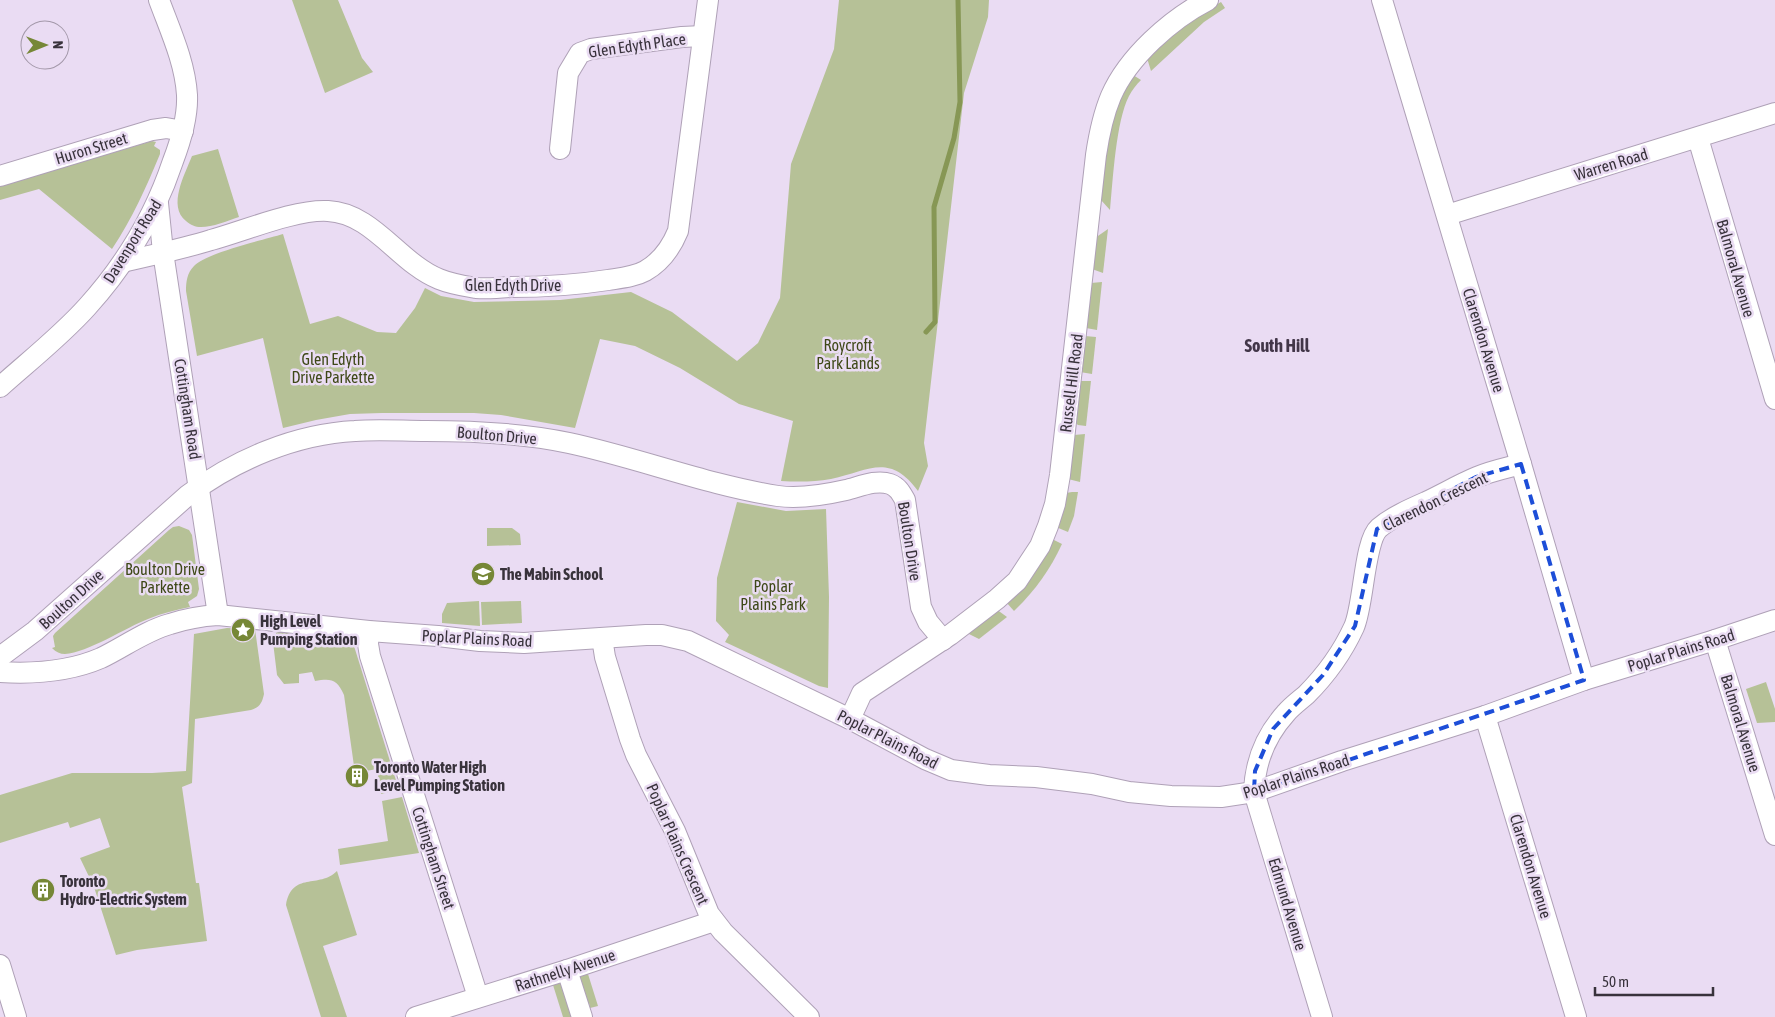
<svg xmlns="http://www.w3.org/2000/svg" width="1775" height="1017" font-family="'Asap Condensed',sans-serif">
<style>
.green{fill:#b6c197}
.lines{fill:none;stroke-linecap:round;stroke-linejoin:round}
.stream{stroke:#879755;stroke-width:5}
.minor-casing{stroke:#afa1b7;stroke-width:22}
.minor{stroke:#fff;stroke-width:20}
.marked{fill:none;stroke:#1d4ed8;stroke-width:4;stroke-dasharray:10 6;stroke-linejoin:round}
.labels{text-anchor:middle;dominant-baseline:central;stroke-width:5;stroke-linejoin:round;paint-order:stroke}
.street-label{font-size:16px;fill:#38323b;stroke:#eadcf3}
.park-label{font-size:16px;fill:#3e4817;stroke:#eadcf3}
.poi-label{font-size:16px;font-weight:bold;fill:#38323b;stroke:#eadcf3;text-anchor:start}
.neighbourhood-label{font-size:18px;font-weight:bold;fill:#423648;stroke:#eadcf3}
</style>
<rect width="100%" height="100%" fill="#eadcf3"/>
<g class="green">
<polygon points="292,0 338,0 362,58 373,72 325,93"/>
<path d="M839,0H989L988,17L964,93L924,443L928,466L918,491C889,452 869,471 831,479C814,482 798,482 781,481L793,421L739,404L680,368L635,346L600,339L575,428L501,415L474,413H382L350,414L316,420L283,428L263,338L197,356L186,291C186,282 187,273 194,266C206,253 263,240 283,234L310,324L338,316L377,332L396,333L415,308L425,288L441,296L474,302L560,300L631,292L672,312L737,361L758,343L780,298L791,164L834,49Z"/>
<polygon points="1221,2 1225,8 1204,22 1151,71 1147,58 1189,20"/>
<path d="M1133,75L1141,80C1136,85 1132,90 1129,96C1116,121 1113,179 1110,210L1101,200L1104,154L1115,110Z"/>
<path d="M152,141L156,142L154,146L160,150V154C146,188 132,219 112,249L39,189L0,200V186Z"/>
<path d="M218,149L239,217C227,221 213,227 201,227C195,227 191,225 186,221C167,206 185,174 192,156Z"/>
<polygon points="1108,229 1103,273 1092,269 1095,238"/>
<polygon points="1102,282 1097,330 1086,328 1091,283"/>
<polygon points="1085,336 1096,337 1092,374 1080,372"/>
<polygon points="1079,381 1091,381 1086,426 1078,425 1074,422"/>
<polygon points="1085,434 1080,482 1068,479 1074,435"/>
<polygon points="1072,492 1078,492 1074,516 1068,532 1056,527 1066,493"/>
<polygon points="737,502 786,511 826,509 829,597 828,688 819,686 725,642 729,635 716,621 717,578"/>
<path d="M179,526L189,530L192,535L199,589L197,596L188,602L190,607C176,610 162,613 148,619C127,627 87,653 65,654C60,654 56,652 52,648L55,647L53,636L55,633L169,530L173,527Z"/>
<polygon points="487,528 512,528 520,534 521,545 487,546"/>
<path d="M1052,539L1062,544C1050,570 1034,592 1014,611L1006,602Z"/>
<polygon points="479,601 480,626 442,623 442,614 447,603"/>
<polygon points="521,601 522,623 482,625 481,602"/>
<polygon points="996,609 1007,617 979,639 967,633"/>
<path d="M227,628L255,629L264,694C262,703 260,707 251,710L195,719L192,783L182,787L196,883H199L207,941L137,950L116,955L94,887L80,858L110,847L100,818L70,828L68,822L0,843V795L72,773H152L186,771L194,634Z"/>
<path d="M277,631L345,639L354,646L399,790L381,794L377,769L355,773L344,695C337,679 331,678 315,681L312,672L299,674V683L284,684L277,675L273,642Z"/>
<polygon points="1766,682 1775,709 1775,722 1757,723 1746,689"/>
<polygon points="402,797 419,853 340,865 338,849 388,841 382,801"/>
<path d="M337,871L357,935L323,946L347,1017H321L286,905C292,871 319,889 337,871Z"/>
<polygon points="588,974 598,1006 590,1008 589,1003 586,1004 580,982 580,976"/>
<polygon points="561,983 574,1017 563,1017 553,985"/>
</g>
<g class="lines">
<polyline class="stream" points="926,332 935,322 934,207 954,138 960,102 958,0"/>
<g class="minor-casing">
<g id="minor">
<polyline points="1382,0 1521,464 1584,680"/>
<polyline points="1698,138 1775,399"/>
<polyline points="560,149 568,73 580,53 591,49 682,37 703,36"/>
<polyline points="0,176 152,130 166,128 183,131"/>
<polyline points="158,203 163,252 218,615"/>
<polyline points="1447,215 1775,113"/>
<path d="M123,262C152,255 182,249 211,240C244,231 296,209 328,211C373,213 399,263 439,279C451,284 464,286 476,288C487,289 499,288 510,287C543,287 576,285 608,280C621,278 634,277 645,271C661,262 671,248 678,231L708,0"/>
<path d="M0,387C29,361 61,336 87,307C125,265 155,215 173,161C181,140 188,117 187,95C185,62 170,30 159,0"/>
<polyline points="369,631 368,644 370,656 478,997"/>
<polyline points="602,638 605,657 630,739 636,755 675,831 709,914 723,932 809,1017"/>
<polyline points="1715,640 1775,835"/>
<path d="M0,657L35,631L188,495C235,460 295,434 355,431C378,429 403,431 426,431C474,431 523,433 569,443C639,458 707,485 778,496C800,499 824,495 846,490C859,487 876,479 890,484C898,487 901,493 905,500L921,607L928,622L943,640"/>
<path d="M0,672C33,674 71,671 101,658C124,647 145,631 170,624C185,619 202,616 218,615L369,631L438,636L480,641L524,643L646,635H662L688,641L850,719L925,759L951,770L989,775L1036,777L1092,784L1129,792L1171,796L1221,797L1254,792L1342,761L1485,716L1584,680L1715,640L1775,620"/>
<polyline points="1485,716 1576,1017"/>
<path d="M850,719L862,693L950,635L997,599L1017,581L1040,546L1048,526L1055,504L1060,475L1096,155C1099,135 1103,115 1111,96C1128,57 1171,19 1208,0"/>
<polyline points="0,965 16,1017"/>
<polyline points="567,970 582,1017"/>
<polyline points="416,1017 567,970 714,921"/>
<path d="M1322,1017L1254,792C1255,762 1266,735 1286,713C1292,706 1299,701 1306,695C1325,676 1343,651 1354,627C1364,605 1364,541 1379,528C1392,517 1410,509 1426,502C1443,494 1460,484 1477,477C1491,471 1506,468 1521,464"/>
</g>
</g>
<use href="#minor" class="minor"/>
</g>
<path class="marked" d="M1521,464L1584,680L1254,792L1255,771L1273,729L1323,675L1355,626L1377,529L1476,477Z"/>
<defs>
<g id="school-disc" transform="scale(1.25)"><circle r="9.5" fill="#768737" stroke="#eadcf3"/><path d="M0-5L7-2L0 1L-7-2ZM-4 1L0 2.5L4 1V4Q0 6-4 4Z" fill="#fff"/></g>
<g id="sight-disc" transform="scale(1.25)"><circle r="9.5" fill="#768737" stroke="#eadcf3"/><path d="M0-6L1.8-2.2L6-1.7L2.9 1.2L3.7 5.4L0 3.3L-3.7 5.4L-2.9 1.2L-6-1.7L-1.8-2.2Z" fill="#fff"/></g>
<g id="building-disc" transform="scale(1.25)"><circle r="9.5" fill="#768737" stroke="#eadcf3"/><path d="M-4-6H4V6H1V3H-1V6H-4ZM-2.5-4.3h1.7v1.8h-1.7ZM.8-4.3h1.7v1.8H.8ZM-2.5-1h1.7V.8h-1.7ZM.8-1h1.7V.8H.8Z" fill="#fff"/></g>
</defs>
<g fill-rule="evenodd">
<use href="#school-disc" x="483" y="574"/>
<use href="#sight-disc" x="243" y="630"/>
<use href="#building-disc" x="357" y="776"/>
<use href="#building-disc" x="43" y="890"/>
</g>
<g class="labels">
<g class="street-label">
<text transform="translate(637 45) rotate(-8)">Glen Edyth Place</text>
<text transform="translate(91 148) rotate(-17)">Huron Street</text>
<text transform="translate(1611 164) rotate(-17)">Warren Road</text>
<text transform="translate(132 241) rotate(-58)">Davenport Road</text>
<text transform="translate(1736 268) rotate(74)">Balmoral Avenue</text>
<text x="513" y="285">Glen Edyth Drive</text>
<text transform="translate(1484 340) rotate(73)">Clarendon Avenue</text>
<text transform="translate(1071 383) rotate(-83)">Russell Hill Road</text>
<text transform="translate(188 409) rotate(81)">Cottingham Road</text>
<text transform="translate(497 435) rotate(5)">Boulton Drive</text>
<text transform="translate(1435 501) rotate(-26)">Clarendon Crescent</text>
<text transform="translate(910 541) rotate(81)">Boulton Drive</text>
<text transform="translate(71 599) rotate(-42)">Boulton Drive</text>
<text transform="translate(477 638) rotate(3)">Poplar Plains Road</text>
<text transform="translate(1681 650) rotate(-17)">Poplar Plains Road</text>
<text transform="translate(1741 723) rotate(73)">Balmoral Avenue</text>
<text transform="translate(888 739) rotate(27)">Poplar Plains Road</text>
<text transform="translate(1296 776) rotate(-18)">Poplar Plains Road</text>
<text transform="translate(678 844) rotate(66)">Poplar Plains Crescent</text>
<text transform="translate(434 858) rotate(72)">Cottingham Street</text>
<text transform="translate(1531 866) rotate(73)">Clarendon Avenue</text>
<text transform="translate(1288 904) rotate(73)">Edmund Avenue</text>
<text transform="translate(565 970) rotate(-18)">Rathnelly Avenue</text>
</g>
<g class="park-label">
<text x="848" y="345">Roycroft<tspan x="848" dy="18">Park Lands</tspan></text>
<text x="333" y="359">Glen Edyth<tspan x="333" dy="18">Drive Parkette</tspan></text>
<text x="165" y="569">Boulton Drive<tspan x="165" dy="18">Parkette</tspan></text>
<text x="773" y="586">Poplar<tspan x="773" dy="18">Plains Park</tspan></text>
</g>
<g class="poi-label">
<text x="500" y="574">The Mabin School</text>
<text x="260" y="621">High Level<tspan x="260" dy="18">Pumping Station</tspan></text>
<text x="374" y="767">Toronto Water High<tspan x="374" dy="18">Level Pumping Station</tspan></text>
<text x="60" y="881">Toronto<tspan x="60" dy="18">Hydro-Electric System</tspan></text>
</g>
<g class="neighbourhood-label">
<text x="1277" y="345">South Hill</text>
</g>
</g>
<g transform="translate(45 45) rotate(89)"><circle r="24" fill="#eadcf3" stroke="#a398a9"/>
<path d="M0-4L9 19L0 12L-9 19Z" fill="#768737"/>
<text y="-8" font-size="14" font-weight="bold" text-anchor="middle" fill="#38323b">N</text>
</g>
<path d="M1595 987v8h118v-8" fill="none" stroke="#38323b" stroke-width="2.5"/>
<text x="1602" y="987" font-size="15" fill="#38323b" stroke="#eadcf3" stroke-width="4" paint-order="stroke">50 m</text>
</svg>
